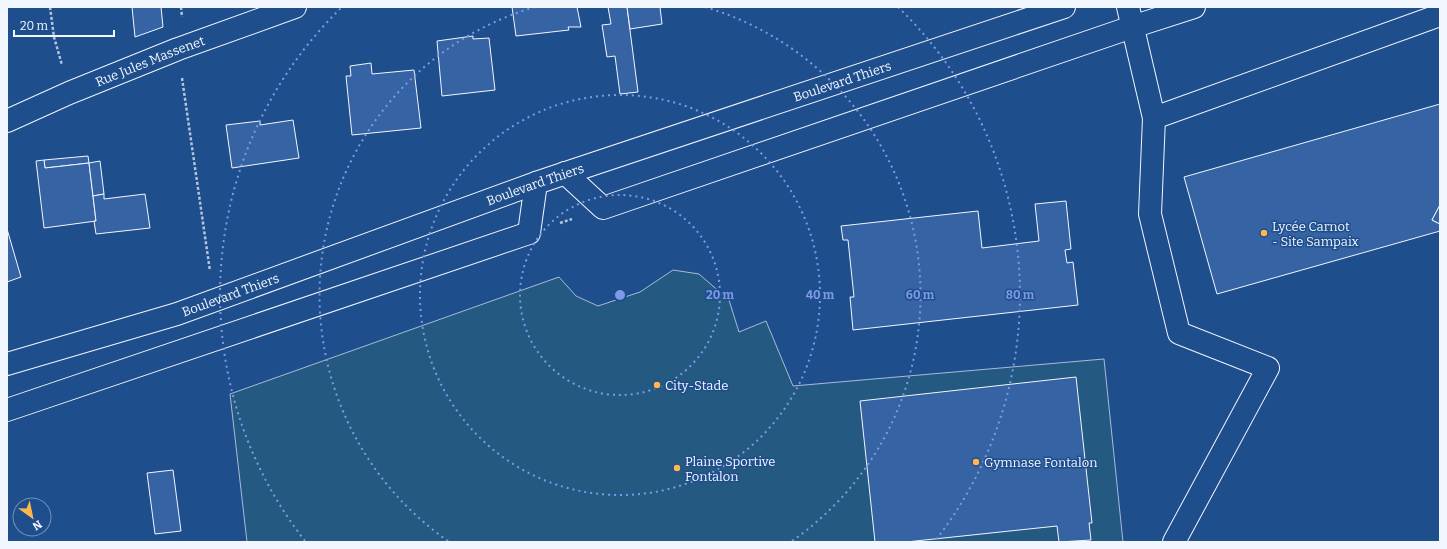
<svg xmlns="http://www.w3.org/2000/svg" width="1447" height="549" font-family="Bitter,serif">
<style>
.green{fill:#245a82;stroke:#a8bbd7}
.building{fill:#3563a3;stroke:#f2f6ff}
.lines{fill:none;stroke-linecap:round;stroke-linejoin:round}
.minor-casing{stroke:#f2f6ff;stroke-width:24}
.major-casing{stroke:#f2f6ff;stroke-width:24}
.path{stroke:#b3c4dc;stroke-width:2.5;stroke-dasharray:3 2;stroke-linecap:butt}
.minor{stroke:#1f4e8c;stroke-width:22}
.major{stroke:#1f4e8c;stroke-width:22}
.ring{fill:none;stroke:#7d9aea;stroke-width:2;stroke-dasharray:2 4}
.poi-dot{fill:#ffb74d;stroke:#1f4e8c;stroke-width:1.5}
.labels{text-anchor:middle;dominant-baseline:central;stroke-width:3;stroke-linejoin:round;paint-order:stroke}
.street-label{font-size:13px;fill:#f2f6ff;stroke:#1f4e8c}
.poi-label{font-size:13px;fill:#f2f6ff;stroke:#1f4e8c;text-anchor:start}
.centre{fill:#7d9aea;stroke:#1f4e8c;stroke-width:2}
.ring-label{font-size:12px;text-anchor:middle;font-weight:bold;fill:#7d9aea;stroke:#1f4e8c;stroke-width:3;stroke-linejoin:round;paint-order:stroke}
</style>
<rect width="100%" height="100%" fill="#1f4e8c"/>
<polygon class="green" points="673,270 699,274 729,300 739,332 766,321 793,386 1104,359 1123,542 247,542 230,394 559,277 576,296 598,306 640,292"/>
<g class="building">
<polygon points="132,7 161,7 163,27 135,37"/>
<polygon points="512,7 577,7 581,27 568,27 569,30 516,36"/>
<polygon points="608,7 627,7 638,92 620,94 615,56 607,57 602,25 611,24"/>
<polygon points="627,7 660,7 662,24 630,29"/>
<polygon points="473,36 473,39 489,38 495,90 442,96 437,41"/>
<polygon points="371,63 372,74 414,70 421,128 352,135 346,76 351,76 350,66"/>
<polygon points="1440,104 1440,205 1432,220 1440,224 1440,231 1217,294 1184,177"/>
<polygon points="293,120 299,158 232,168 226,125 260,121 260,125"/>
<polygon points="88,156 89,163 45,168 44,160"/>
<polygon points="44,160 45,168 89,163 96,221 44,228 36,161"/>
<polygon points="100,161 104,194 93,196 89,163"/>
<polygon points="104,194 104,199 145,194 150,228 96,234 94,221 96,221 93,196"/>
<polygon points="1066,201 1071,249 1065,250 1067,263 1073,262 1078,305 853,330 850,297 854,297 848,240 843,240 841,226 978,211 982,248 1039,241 1035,204"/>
<polygon points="1440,205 1440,224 1432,220"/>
<polygon points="7,229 21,277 7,282"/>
<polygon points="1076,377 1092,523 1089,523 1091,540 1059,542 1057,526 906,542 875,542 860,401"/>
<polygon points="173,470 181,531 155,534 147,473"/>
</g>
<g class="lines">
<g class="minor-casing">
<g id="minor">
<polyline points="1128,7 1154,118 1150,214 1179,333 1268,368 1174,542"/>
<polyline points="1154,118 1440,15"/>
<path id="s1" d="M7,121L69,93L178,49L295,7"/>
<polyline points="565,173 603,208 1132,27 1194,7"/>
<polyline points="7,410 529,233 536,183"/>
</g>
</g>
<g class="major-casing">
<g id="major">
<path id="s2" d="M7,364L177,314L536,183L1064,7"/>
</g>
</g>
<g class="path">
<polyline points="50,7 54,37 62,65"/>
<polyline points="181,7 182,17"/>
<polyline points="182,78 210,271"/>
<polyline points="560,223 572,219"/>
</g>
<use href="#minor" class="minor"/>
<use href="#major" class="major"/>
</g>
<g class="ring">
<circle cx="620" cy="295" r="100"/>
<circle cx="620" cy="295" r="200"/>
<path d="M448 541A300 300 0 0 1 535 7M705 7A300 300 0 0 1 792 541"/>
<path d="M305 541A400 400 0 0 1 342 7M898 7A400 400 0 0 1 935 541"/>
</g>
<g class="poi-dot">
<circle cx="1264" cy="233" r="4"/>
<circle cx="657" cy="385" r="4"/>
<circle cx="976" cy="462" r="4"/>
<circle cx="677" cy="468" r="4"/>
</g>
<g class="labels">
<g class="street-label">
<text stroke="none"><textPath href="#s1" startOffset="155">Rue Jules Massenet</textPath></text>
<text stroke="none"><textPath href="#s2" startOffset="882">Boulevard Thiers</textPath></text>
<text stroke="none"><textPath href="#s2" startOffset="558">Boulevard Thiers</textPath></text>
<text stroke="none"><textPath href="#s2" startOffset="234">Boulevard Thiers</textPath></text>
</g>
<g class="poi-label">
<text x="1272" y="226">Lycée Carnot<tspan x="1272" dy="15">- Site Sampaix</tspan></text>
<text x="665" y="385">City-Stade</text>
<text x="685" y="461">Plaine Sportive<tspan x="685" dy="15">Fontalon</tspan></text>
<text x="984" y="462">Gymnase Fontalon</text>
</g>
</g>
<circle cx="620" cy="295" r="6" class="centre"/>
<g class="ring-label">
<text x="720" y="299">20 m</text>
<text x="820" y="299">40 m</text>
<text x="920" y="299">60 m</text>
<text x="1020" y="299">80 m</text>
</g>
<rect width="1447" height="549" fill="none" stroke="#f2f6ff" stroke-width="16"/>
<g transform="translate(32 517) rotate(147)"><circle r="19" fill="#1f4e8c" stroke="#7391ba"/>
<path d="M0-3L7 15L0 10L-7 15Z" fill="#ffb74d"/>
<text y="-6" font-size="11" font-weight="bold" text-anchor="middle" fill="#f2f6ff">N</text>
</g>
<path d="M14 30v6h100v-6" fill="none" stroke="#f2f6ff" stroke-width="2"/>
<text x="20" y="30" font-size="12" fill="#f2f6ff" stroke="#1f4e8c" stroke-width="3" paint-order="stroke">20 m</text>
</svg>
